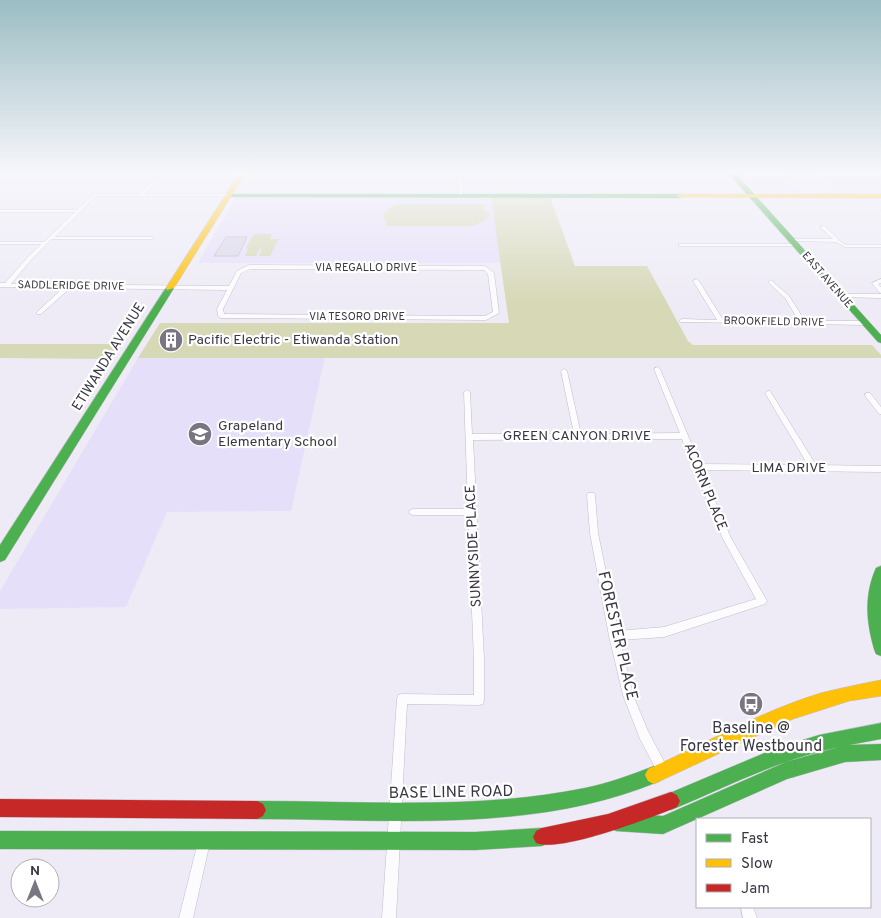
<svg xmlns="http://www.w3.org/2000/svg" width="881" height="918" font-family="Overpass,sans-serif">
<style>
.built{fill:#e6dffa}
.green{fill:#d6d8b6}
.building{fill:#dbd6ea;stroke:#c2c0ca}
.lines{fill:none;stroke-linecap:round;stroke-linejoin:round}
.street-casing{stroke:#c0bdc8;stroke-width:1}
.fast-casing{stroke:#c0bdc8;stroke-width:1}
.slow-casing{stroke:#c0bdc8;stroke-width:1}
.jam-casing{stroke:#c0bdc8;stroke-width:1}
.street{fill:#fcfcfe;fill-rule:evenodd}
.fast{fill:#4caf50;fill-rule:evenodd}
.slow{fill:#ffc107;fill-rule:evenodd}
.jam{fill:#c62828;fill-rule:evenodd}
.labels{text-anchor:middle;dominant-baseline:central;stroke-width:4.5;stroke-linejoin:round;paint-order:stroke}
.far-street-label{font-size:11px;fill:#3a3744;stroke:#fff}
.poi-label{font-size:14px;fill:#3a3744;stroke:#fff;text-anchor:start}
.street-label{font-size:14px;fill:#3a3744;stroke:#fff}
.near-street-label{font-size:16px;fill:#3a3744;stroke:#fff}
.near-poi-label{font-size:16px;fill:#3a3744;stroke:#fff}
</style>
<rect width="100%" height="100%" fill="#eeebf6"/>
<g class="built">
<polygon points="739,174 881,174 881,193 842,193 821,175 779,175 797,192 760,192 754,190"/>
<polygon points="240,197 491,197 501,263 198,263 235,198"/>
<polygon points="325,357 291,511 167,512 126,607 0,609 0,591 138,358"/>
</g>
<g class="green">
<polygon points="491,197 550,197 575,266 647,266 688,341 693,345 872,345 881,355 881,358 138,358 160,323 509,323"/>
<path d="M408,204H484L485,207H481L490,214L485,221L472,226H386V221L383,217C386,206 398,204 408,204Z"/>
<polygon points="254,234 272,234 270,239 279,239 270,256 259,256 262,249 260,248 256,256 245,256 248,249 246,248"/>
<polygon points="0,344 122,344 112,359 0,358"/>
</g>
<polygon class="building" points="226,237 247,237 238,256 214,256"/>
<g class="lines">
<g class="street-casing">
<g id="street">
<path d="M158,174H163L145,194H229L231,195L229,196H96L55,237H153V239H52L31,260L11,284L229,286L237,271L249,265L485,266L494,273L499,313L486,320L221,318L218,316L217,309L227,290L70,288L41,314H37V312L64,287H0V283H5L27,258L41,244H0V242H44L75,212H0V210H77L94,194H141ZM250,269L484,270L488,274L493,312L485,316L224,314L223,309L241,273Z"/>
<polygon points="458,174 462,174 463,195 461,196 459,195"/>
<polygon points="821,226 825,226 840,241 846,245 881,245 881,247 845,247 836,242 792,241 790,240 792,239 833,239 821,228"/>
<polygon points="679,244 796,244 798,245 796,246 679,246"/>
<polygon points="696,279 699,281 723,320 799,321 785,298 769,283 768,282 771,280 789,296 805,321 866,321 869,323 866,325 680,322 679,321 682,319 717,320 693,281"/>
<polygon points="881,279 881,283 878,284 881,287 881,293 879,292 872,283"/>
<polygon points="841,294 881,294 881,298 839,297 839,295"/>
<polygon points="657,367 660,369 700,464 808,465 765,393 768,391 770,391 816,465 881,466 881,472 702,470 731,538 767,601 765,604 762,605 664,637 620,640 633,695 648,731 669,771 667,775 663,777 659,775 640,739 623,695 609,636 590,533 587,495 588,493 594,493 595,495 598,533 618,631 664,627 756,599 723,539 682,439 473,440 484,660 484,700 483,704 479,705 407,704 396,918 382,918 397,699 398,695 402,694 474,695 474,660 468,515 413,515 410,514 409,512 410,510 413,509 468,509 464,392 467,390 470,392 472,434 574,434 561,371 564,369 567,371 581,434 680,433 654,369"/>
<polygon points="866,393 870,393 881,407 881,414 879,414 866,397 865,395"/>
<polygon points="204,836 208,838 210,842 193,918 179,918 198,842 200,838"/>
<polygon points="741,907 753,907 757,918 743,918"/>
</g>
</g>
<g class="fast-casing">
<g id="fast">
<polygon points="729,174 736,174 881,335 881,343 878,342"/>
<polygon points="227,194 680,194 683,196 680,198 229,197 227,196"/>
<polygon points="167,286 174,288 5,560 0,562 0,545"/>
<path d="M881,566V656L876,654L874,649C866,621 864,595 876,568Z"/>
<path d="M881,723V739L849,745L881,744V760L845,762L787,779L663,834L616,831L610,828L607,822L610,816L616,813L663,816L786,762L839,747C780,759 726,787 671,810L665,807L662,801L665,795L774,749L819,735Z"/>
<path d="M654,766L660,769L663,775L660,781C533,834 392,819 257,819L251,816L248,810L251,804L257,801C366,801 478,810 585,788C609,783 631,775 654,766Z"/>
<polygon points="542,828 548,831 551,837 548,843 542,846 475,850 0,849 0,831 475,832"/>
</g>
</g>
<g class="slow-casing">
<g id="slow">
<polygon points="239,174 245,174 174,288 167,290 166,288"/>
<polygon points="680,194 881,194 881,198 678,197 678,195"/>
<path d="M881,680V696L849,701L793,719L660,781L654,784L648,781L645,775L648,769C705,744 761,711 821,693C841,688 861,684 881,680Z"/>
</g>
</g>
<g class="jam-casing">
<g id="jam">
<path d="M671,792L677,795L680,801L677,807C651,818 559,853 536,843L533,837L536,831L542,828L608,814Z"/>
<polygon points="0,799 257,801 263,804 266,810 263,816 257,819 0,817"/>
</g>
</g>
<use href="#street" class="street"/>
<use href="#fast" class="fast"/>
<use href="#slow" class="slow"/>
<use href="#jam" class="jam"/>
</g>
<linearGradient id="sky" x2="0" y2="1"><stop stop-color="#9bbdc3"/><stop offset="0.57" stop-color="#f7f6fb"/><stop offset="1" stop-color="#f7f6fb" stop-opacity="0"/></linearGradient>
<rect width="881" height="303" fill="url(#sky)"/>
<defs>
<g id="building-disc" transform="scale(1.25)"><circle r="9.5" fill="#797682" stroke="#fff"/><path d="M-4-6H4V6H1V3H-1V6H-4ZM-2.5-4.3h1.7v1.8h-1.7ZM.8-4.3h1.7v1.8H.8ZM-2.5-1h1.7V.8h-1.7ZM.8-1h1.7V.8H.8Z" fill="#fff"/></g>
<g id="school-disc" transform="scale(1.25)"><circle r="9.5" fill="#797682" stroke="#fff"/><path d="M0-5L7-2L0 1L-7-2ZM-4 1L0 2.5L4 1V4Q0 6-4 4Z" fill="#fff"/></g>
<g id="bus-disc" transform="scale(1.25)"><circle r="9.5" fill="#797682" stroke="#fff"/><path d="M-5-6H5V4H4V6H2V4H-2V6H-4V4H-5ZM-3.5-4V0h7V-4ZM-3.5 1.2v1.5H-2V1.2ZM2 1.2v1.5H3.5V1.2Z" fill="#fff"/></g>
</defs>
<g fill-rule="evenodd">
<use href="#building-disc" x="171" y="340"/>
<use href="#school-disc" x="200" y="434"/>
<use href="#bus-disc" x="751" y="704"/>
</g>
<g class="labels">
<g class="far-street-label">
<text x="366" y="268">VIA REGALLO DRIVE</text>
<text transform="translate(827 280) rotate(49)">EAST AVENUE</text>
<text transform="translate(71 286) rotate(1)">SADDLERIDGE DRIVE</text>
<text x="357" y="317">VIA TESORO DRIVE</text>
<text transform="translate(774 322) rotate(1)">BROOKFIELD DRIVE</text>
</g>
<g class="poi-label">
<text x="188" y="340">Pacific Electric - Etiwanda Station</text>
<text x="218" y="426">Grapeland<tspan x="218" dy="16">Elementary School</tspan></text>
</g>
<g class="street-label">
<text transform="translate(109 357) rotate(-58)">ETIWANDA AVENUE</text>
<text x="577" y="436">GREEN CANYON DRIVE</text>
<text x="789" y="468">LIMA DRIVE</text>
<text transform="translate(705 487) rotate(68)">ACORN PLACE</text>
<text transform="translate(474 546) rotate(-93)">SUNNYSIDE PLACE</text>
</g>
<g class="near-street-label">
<text transform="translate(617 636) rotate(77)">FORESTER PLACE</text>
<text transform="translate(451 793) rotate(-1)">BASE LINE ROAD</text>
</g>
<g class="near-poi-label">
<text x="751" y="729">Baseline @<tspan x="751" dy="18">Forester Westbound</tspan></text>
</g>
</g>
<rect x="696" y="818" width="175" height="90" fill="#ffffff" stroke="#b0afb4"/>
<rect x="706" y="834" width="25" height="8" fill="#4caf50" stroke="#b0afb4"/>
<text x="741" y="843" font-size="15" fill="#3a3744">Fast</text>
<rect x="706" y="859" width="25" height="8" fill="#ffc107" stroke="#b0afb4"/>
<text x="741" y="868" font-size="15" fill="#3a3744">Slow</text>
<rect x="706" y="884" width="25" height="8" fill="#c62828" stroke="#b0afb4"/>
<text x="741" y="893" font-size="15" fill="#3a3744">Jam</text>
<g transform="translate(35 883)"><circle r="24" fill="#ffffff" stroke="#b0afb4"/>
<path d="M0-4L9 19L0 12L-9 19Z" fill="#797682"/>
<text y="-8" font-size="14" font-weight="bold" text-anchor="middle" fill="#3a3744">N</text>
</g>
</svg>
